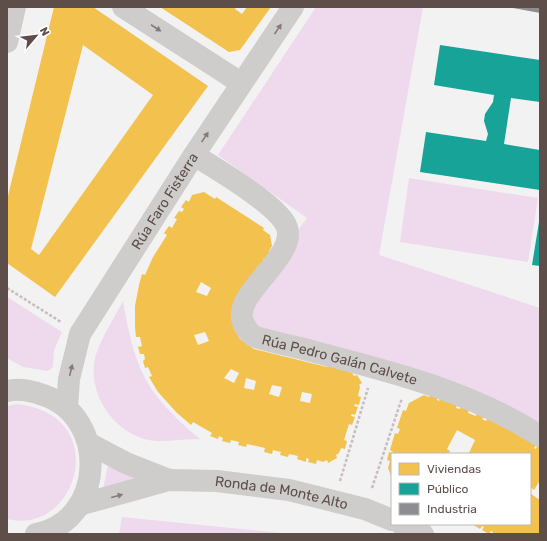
<svg xmlns="http://www.w3.org/2000/svg" width="547" height="541" font-family="Rubik,sans-serif">
<style>
.green{fill:#efd9ec}
.homes{fill:#f2c14e;fill-rule:evenodd}
.public{fill:#17a398}
.industry{fill:#8d8d92}
.lines{fill:none;stroke-linecap:round;stroke-linejoin:round}
.path{stroke:#c8bcc2;stroke-width:2.5;stroke-dasharray:3 2;stroke-linecap:butt}
.minor{stroke:#cfcdcc;stroke-width:22}
.oneway{fill:#857a78}
.labels{text-anchor:middle;dominant-baseline:central;stroke-width:4;stroke-linejoin:round;paint-order:stroke}
.street-label{font-size:14px;fill:#5d4e4a;stroke:#fff}
</style>
<rect width="100%" height="100%" fill="#f2f2f2"/>
<g class="green">
<polygon points="316,7 423,7 379,255 540,308 540,436 245,327 286,246 307,218 218,155"/>
<polygon points="409,178 538,198 528,262 400,242"/>
<polygon points="7,297 62,332 54,350 53,367 48,371 23,367 7,358"/>
<path d="M123,301C135,371 146,393 200,439C186,439 171,441 157,441C120,439 90,401 94,365C96,345 114,319 123,301Z"/>
<path d="M17,404C114,415 77,537 7,519V406Z"/>
<polygon points="108,465 140,480 103,489"/>
<polygon points="122,517 291,534 119,534"/>
</g>
<g class="homes">
<path d="M54,7H93L208,86L55,297L7,263V200ZM83,45L153,95L39,255L31,249Z"/>
<polygon points="160,7 236,7 235,9 242,14 247,7 271,7 240,50 229,52"/>
<path d="M204,192L215,199L216,197L264,228L263,230L270,235L272,246L269,251L271,253L267,260L264,258L263,260L266,262L234,329L240,339L254,349L327,367L328,364L352,373L354,376L357,375L362,383L359,385L360,387L358,396L361,397L359,405L355,404L354,406L358,407L355,415L352,414L351,416L355,417L352,425L349,424L344,440L347,441L345,449L341,448L339,453L336,455L337,458L328,463L327,460L323,462L317,460L316,464L308,462L309,459L306,458V462L297,459L298,456L289,454L288,457L280,455L281,452L273,450L272,454L264,452L265,448L247,444L246,447L238,445L239,442L231,440L230,443L222,441L223,438L219,436L218,439L210,436L212,433L193,422L191,425L177,413L158,392L149,377L152,376L148,367L145,368L143,361L145,359L144,354H140L138,347L142,346L140,337H136L135,327V306L139,285L142,274L145,275L153,257L167,235L164,233L169,226L172,228L177,219L174,218L179,211L182,212L184,209L181,207L186,200L189,202L192,195ZM201,282L211,288L207,296L196,292ZM205,332L209,341L198,345L194,335ZM231,369L239,373L234,383L224,378ZM246,378L256,381L254,390L244,388ZM272,385L282,387L279,397L269,394ZM302,392L312,394L310,403L300,401Z"/>
<polygon points="431,394 438,397 437,400 439,401 440,398 457,405 456,408 460,409 461,406 469,410 468,413 476,416 477,413 484,417 482,419 486,421 488,418 536,445 534,448 536,449 537,446 540,447 540,483 539,482 534,490 530,487 530,454 471,454 469,453 475,440 457,430 447,449 450,451 448,454 392,454 393,452 390,450 395,433 398,434 400,429 397,428 403,410 406,411 409,403 424,395 429,397"/>
<polygon points="389,452 392,453 392,478 388,468 390,461 387,460"/>
<polygon points="531,494 540,500 540,534 492,534 493,532 491,531 489,534 482,530 484,527 482,526 480,529 472,524 530,524"/>
</g>
<g class="public">
<polygon points="440,45 540,60 540,102 511,98 504,144 540,150 540,190 420,172 426,132 486,141 488,134 484,121 485,114 493,102 494,95 434,85"/>
<polygon points="539,222 540,223 540,266 532,265"/>
</g>
<polygon class="industry" points="513,7 540,7 540,13 513,8"/>
<g class="lines">
<g class="path">
<polyline points="7,288 61,322"/>
<polyline points="340,481 368,388"/>
<polyline points="372,488 402,398"/>
</g>
<g class="minor">
<polyline points="123,7 241,83"/>
<polyline points="7,42 15,7"/>
<path id="s1" d="M194,155C216,169 275,203 286,225C300,254 238,289 242,318C243,326 248,331 253,336C273,343 295,346 315,352C393,372 472,392 540,436"/>
<path d="M7,391C19,388 32,391 43,395C109,416 106,521 36,534"/>
<path id="s2" d="M67,408L69,379L80,334L194,155L293,7"/>
<polyline points="90,444 126,463 169,480"/>
<path id="s3" d="M79,505L169,480L217,481L289,490L365,509L392,520"/>
<polyline points="401,524 423,534"/>
</g>
</g>
<defs><path id="oneway-solid" d="M-6-.8H1V-3.2L6.5 0L1 3.2V.8H-6Z"/></defs>
<g class="oneway">
<use href="#oneway-solid" transform="translate(156 28) rotate(33)"/>
<use href="#oneway-solid" transform="translate(278 29) rotate(-56)"/>
<use href="#oneway-solid" transform="translate(205 137) rotate(-56)"/>
<use href="#oneway-solid" transform="translate(71 370) rotate(-77)"/>
<use href="#oneway-solid" transform="translate(117 496) rotate(-15)"/>
</g>
<g class="labels">
<g class="street-label">
<text stroke="none"><textPath href="#s2" startOffset="233">Rúa Faro Fisterra</textPath></text>
<text stroke="none"><textPath href="#s1" startOffset="335">Rúa Pedro Galán Calvete</textPath></text>
<text stroke="none"><textPath href="#s3" startOffset="207">Ronda de Monte Alto</textPath></text>
</g>
</g>
<rect width="547" height="541" fill="none" stroke="#5d4e4a" stroke-width="16"/>
<rect x="391" y="453" width="140" height="72" fill="#ffffff" stroke="#beb8b7"/>
<rect x="399" y="463" width="20" height="12" fill="#f2c14e" stroke="#beb8b7"/>
<text x="427" y="473" font-size="12" fill="#5d4e4a">Viviendas</text>
<rect x="399" y="483" width="20" height="12" fill="#17a398" stroke="#beb8b7"/>
<text x="427" y="493" font-size="12" fill="#5d4e4a">Público</text>
<rect x="399" y="503" width="20" height="12" fill="#8d8d92" stroke="#beb8b7"/>
<text x="427" y="513" font-size="12" fill="#5d4e4a">Industria</text>
<g transform="translate(36 36) rotate(62)" stroke="#ffffff" stroke-width="3" paint-order="stroke">
<path d="M0-3L7 15L0 10L-7 15Z" fill="#5d4e4a"/>
<text y="-6" font-size="11" font-weight="bold" text-anchor="middle" fill="#5d4e4a">N</text>
</g>
</svg>
